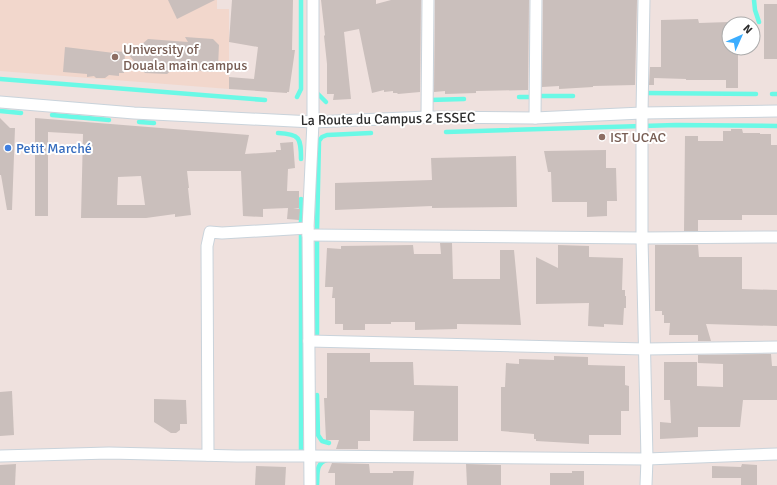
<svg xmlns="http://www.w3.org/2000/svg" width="777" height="485" font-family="Signika,sans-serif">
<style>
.education{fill:#f2d7cc}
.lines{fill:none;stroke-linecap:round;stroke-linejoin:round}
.stream{stroke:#69f9e6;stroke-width:4.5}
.building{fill:#cabfbc;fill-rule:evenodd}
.street-casing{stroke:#c9d3db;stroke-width:13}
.street{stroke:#fff;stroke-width:11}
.education-dot{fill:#8d6e63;stroke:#fff;stroke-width:1.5}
.shop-dot{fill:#3f7fe0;stroke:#fff;stroke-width:1.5}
.labels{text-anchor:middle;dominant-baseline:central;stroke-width:4;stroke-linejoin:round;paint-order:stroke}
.education-label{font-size:14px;fill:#785e54;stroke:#fff;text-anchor:start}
.street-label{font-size:14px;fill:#2c2c2c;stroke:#fff}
.shop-label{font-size:14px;fill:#366cbe;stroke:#fff;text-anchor:start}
</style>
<rect width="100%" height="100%" fill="#efe1de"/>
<polygon class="education" points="0,0 217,0 217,9 229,9 229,89 0,71"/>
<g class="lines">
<g class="stream">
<polyline points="754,0 755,10 759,22"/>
<polyline points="0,79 265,100"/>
<polyline points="645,93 756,94"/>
<polyline points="318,94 326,102"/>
<polyline points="772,94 777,94"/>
<polyline points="541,96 573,96"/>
<polyline points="297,97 301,89 301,0"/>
<polyline points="519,97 530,97"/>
<polyline points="429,100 464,99"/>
<polyline points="0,111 21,113"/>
<polyline points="52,115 109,120"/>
<polyline points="139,122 154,123"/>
<polyline points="446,132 676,125 777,126"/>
<path d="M278,133C300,134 301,138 301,159"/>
<polyline points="317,231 319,141 322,137 327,135 371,133"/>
<polyline points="317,336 317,240"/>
<polyline points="317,395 318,435 322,441 329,443"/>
<polyline points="301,450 301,199"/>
<path d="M317,485C318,475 315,463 327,460"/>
</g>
</g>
<g class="building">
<polygon points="168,0 215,0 177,19"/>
<polygon points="232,0 293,0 292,50 295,50 289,92 287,92 287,93 229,89 229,77 254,79 258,47 229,42"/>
<polygon points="321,0 376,0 376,4 391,0 421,0 420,92 398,94 397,93 393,93 393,91 384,92 384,90 372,93 359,29 344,32 351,99 333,100 334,94 327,94 327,64 324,36 325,35"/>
<polygon points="435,0 529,0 528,90 476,91 476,93 445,94 445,91 434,92"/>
<polygon points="543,0 637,0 635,85 593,86 593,87 559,89 559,86 542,87"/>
<rect x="764" y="4" width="13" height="55"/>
<polygon points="698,19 699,23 729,22 729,48 738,48 738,88 726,88 726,80 686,80 686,79 654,78 654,85 649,85 650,67 661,67 661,20"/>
<polygon points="185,37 213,39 219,45 218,67 212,72 189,70 182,61 167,74 145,73 126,52 140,53 141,45 148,39 188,42"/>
<polygon points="65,47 114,53 114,51 125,52 124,73 119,73 119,76 109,75 105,78 96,78 94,76 87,77 87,74 63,72"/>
<polygon points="0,118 10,128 15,128 12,210 7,210 1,175 0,175"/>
<path d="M35,118L249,135L245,154L276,152V150H281L280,143L293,142L295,168L288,169L287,191H299V208H293L300,209L299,220L287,219L288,208L263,209V217L243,216L241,171H187L189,188H188L191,215L175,217V214L146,218H81L83,134L48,132V216H35ZM141,176L145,205H117L118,177Z"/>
<polygon points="731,129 742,129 743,133 760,133 760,134 771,134 771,145 777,145 777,215 742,215 742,220 698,220 698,231 684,231 685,136 698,136 698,141 723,141 723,131 731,131"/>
<polygon points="606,150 606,168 616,168 617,201 607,201 607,216 587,217 587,202 552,202 551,172 548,172 544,151"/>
<polygon points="516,156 517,207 432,208 432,206 335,210 335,183 432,180 431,158"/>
<polygon points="440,243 452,243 453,279 500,279 500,250 514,250 521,325 457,324 457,329 415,330 415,322 391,322 391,324 365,324 365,330 343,330 343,324 335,324 335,298 332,298 333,287 325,287 327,248 341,249 341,246 413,245 414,254 441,254"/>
<polygon points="558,245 589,246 589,257 623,258 622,290 625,290 625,296 626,296 626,308 624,308 623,325 604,324 604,327 588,326 589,303 536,304 536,257 558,268"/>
<polygon points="655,245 698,245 699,257 742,257 742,289 777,290 777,326 706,324 711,341 698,341 698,335 669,335 670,323 664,323 664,315 662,315 662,311 655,311"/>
<polygon points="327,353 370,353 370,362 413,362 414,385 458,386 458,441 413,441 414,411 370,410 370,441 358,441 358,449 336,449 339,440 326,440 324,398 327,398"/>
<polygon points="771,354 772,366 777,366 777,400 743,400 740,427 698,427 698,437 660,439 660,422 671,423 670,400 664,400 664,362 697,362 697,386 723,387 723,364 698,363 698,355"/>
<polygon points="554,356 588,357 588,365 625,366 625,385 629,386 629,411 621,411 621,435 589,435 589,444 536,441 536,439 534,439 534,434 501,431 501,387 505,387 506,363 519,364 519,359 554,360"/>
<polygon points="12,391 14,435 0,436 0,392"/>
<polygon points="154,399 186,400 187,424 180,424 180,430 176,433 171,433 154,422"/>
<polygon points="332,463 369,464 370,473 393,473 393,471 414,471 413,485 335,485 335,473 328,473"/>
<polygon points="16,464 15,485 0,485 0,465"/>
<polygon points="466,464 501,465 501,485 467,485"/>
<polygon points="742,464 757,465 757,485 741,485 741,478 712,478 712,466 741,467"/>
<polygon points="256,466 286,467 285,485 255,485"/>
<polygon points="572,471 584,471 584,485 550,485 550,473 572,473"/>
</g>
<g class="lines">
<g class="street-casing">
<g id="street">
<polyline points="644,0 642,113 642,238 647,459 646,485"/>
<polyline points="0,102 134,113 313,122 427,117 535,118 642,113 777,111"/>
<polyline points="427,117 428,0"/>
<polyline points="535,118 536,0"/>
<polyline points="308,235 642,238 777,237"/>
<polyline points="309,341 645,349 777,347"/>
<polyline points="208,455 207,246 210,232 222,233 308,228"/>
<polyline points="0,456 109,453 237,456 310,456 647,459 777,454"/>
<polyline points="310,485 308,228 313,122 313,0"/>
</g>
</g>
<use href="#street" class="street"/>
</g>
<g class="education-dot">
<circle cx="115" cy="57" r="4"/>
<circle cx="602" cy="137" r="4"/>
</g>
<circle class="shop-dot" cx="8" cy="148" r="4"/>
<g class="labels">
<g class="education-label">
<text x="123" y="49">University of<tspan x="123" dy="16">Douala main campus</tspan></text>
<text x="610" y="137">IST UCAC</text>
</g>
<g class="street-label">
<text transform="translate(388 119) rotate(-1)">La Route du Campus 2 ESSEC</text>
</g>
<g class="shop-label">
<text x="16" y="148">Petit Marché</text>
</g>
</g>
<g transform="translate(741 36) rotate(45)"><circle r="19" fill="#ffffff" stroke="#ababab"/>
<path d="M0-3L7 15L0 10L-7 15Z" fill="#3badff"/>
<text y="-6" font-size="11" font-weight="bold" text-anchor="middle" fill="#2c2c2c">N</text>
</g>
</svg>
